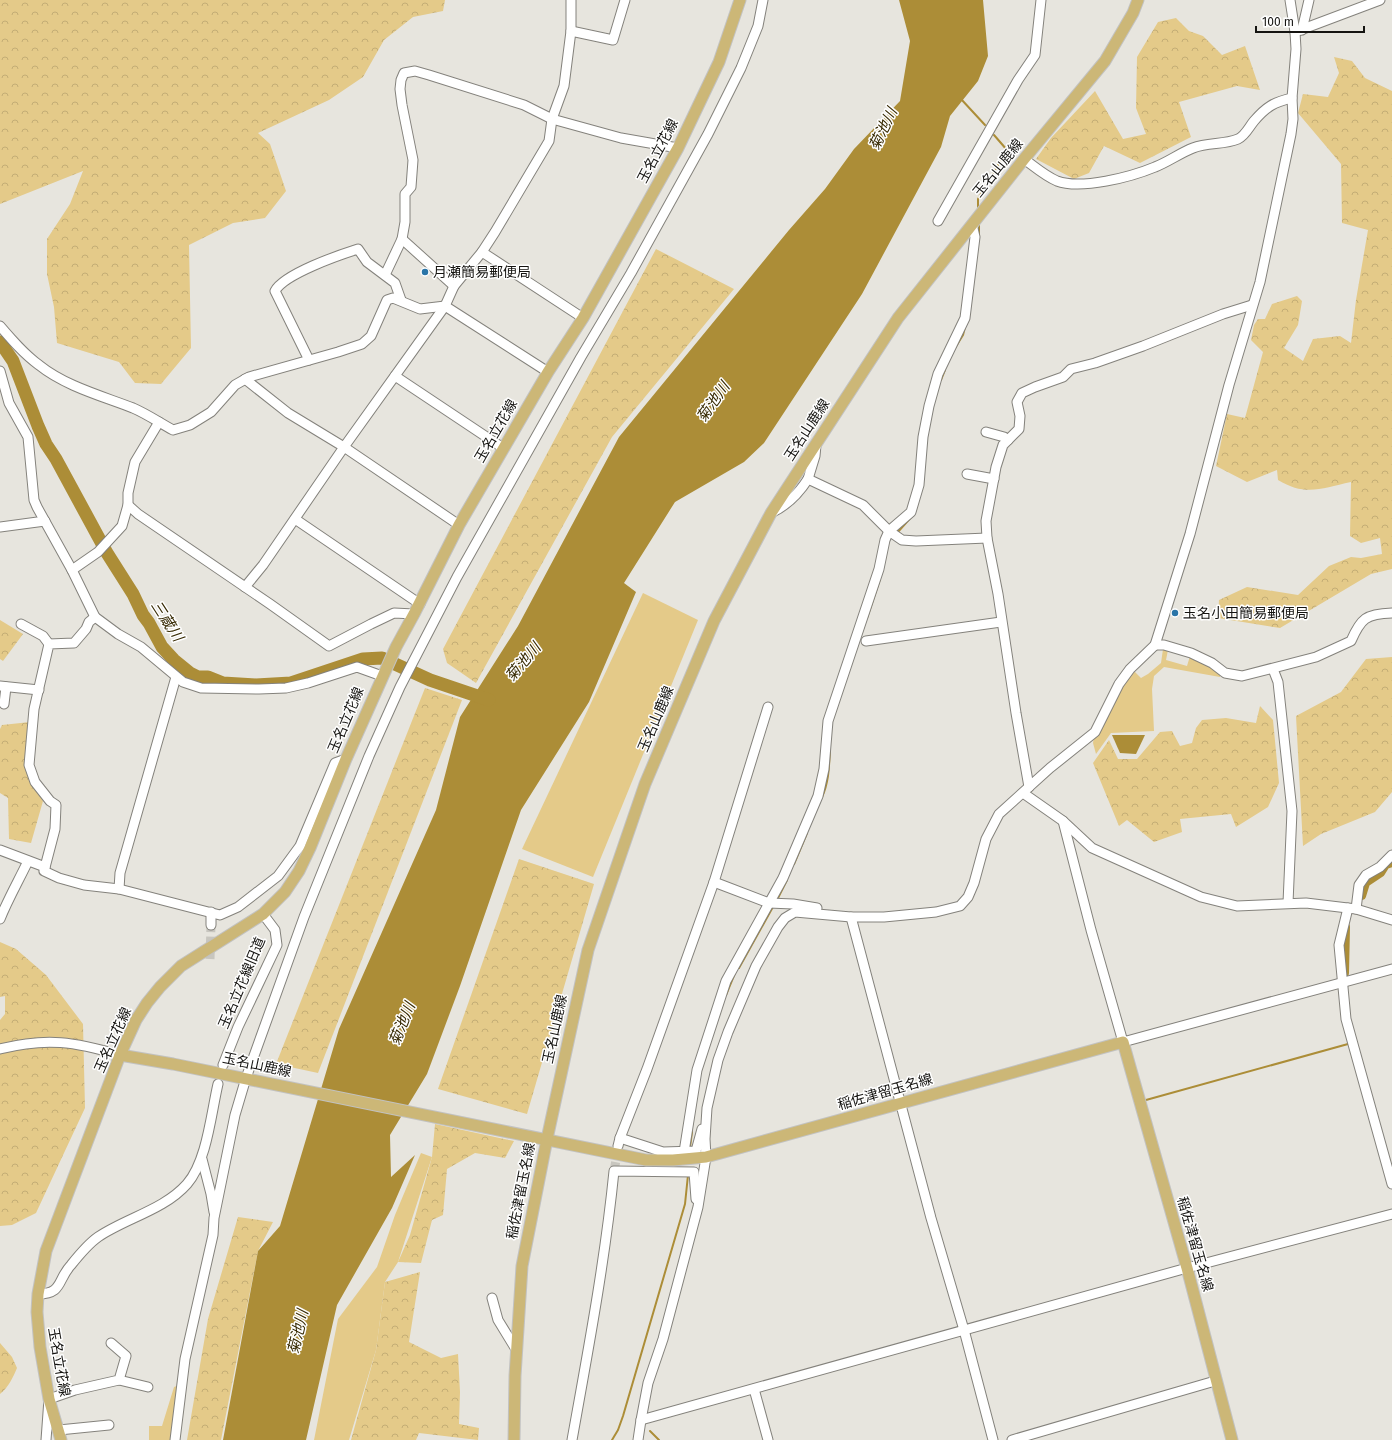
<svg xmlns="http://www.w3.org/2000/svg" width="1392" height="1440" font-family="'Fira Sans','Noto Sans JP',sans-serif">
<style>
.green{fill:#e4ca89}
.forest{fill:url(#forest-crowns)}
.water{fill:#ac8d37}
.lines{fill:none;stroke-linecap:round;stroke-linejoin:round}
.stream{stroke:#ac8d37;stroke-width:2}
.canal{stroke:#ac8d37;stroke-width:8}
.river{stroke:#ac8d37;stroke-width:13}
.minor-tunnel{stroke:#c8c6bf;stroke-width:9;stroke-dasharray:9 4.5;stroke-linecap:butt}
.minor-casing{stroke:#84827c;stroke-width:11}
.major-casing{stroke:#c2c2c1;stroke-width:13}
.minor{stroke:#fff;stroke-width:9}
.major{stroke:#ccb777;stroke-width:11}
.poi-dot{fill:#2a75a8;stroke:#fff;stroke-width:1.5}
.labels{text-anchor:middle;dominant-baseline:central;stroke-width:3;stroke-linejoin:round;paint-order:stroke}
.street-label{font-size:14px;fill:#151411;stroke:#fff}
.poi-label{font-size:14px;fill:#151411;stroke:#fff;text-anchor:start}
.water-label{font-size:15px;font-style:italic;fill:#372a03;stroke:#fff}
</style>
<defs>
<pattern id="forest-crowns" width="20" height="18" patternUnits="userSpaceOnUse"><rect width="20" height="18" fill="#e4ca89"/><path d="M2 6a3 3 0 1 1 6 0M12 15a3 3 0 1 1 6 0" fill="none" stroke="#c3ad75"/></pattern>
</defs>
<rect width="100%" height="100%" fill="#e7e5de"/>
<g class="green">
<polygon points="643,593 698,620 593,877 522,849"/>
<polygon points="1163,649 1168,650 1166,660 1187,666 1190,656 1220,672 1220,677 1164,667 1154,676 1152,689 1154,731 1111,733 1096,754 1093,743 1094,737 1122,684 1134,671 1141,678 1148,674 1161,663"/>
<polygon points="421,1153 432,1157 398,1262 385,1282 376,1350 349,1440 314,1440 338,1319 377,1267 395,1215"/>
<polygon points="179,1385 172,1440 149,1440 149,1426 162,1426 174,1387"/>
</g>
<g class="forest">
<polygon points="0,0 445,0 443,11 413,17 384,40 363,77 329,100 258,133 270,144 286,191 265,218 233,223 189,245 191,348 161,384 135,383 119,362 57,343 54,307 47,274 47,239 70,204 83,171 0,204"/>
<polygon points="1176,18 1189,31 1203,36 1222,55 1245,46 1260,90 1237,86 1179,102 1191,137 1140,163 1104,146 1089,173 1074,179 1036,159 1051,138 1095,91 1123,139 1146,134 1136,108 1137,57 1158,22"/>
<path d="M1334,57L1352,61L1365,78L1392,91V569L1371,574L1280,628L1218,618L1219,600L1247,587L1298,595L1329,566L1351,557L1361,558L1382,554L1380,538L1361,543L1350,536L1351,482C1322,488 1306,497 1278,480L1277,470L1247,482L1216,466L1227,414L1245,418L1263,352L1251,340L1254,325L1258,319H1265L1272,304L1297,296L1302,301L1298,325L1284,348L1303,361L1313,339L1340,336L1351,343L1356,300L1368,230L1342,223L1341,164L1298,113L1303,94L1328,97L1339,73Z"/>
<polygon points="656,249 734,289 612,437 476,683 447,663 443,649"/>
<polygon points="0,620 23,634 3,661 0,659"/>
<polygon points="1392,657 1392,792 1375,812 1321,834 1303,846 1296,716 1341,692 1366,659"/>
<polygon points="425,688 462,700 318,1073 276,1064"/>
<polygon points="1260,706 1273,720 1279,783 1268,807 1236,827 1231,814 1180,819 1182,832 1154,842 1127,820 1119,826 1093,763 1109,740 1118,759 1137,759 1160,732 1172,731 1180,746 1192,743 1196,728 1202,720 1226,718 1256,723"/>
<polygon points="30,722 25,769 43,801 31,843 9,839 8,798 0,793 0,729 2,725"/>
<polygon points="519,859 594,884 527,1114 438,1089"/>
<polygon points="0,942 16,949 46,975 83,1024 85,1108 36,1213 12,1225 0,1226 0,1020 5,1014 5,996 0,997"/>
<polygon points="435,1124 514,1141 505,1158 475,1153 447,1169 443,1215 432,1220 421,1263 398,1262 410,1235 432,1157"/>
<polygon points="238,1217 273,1222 258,1251 221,1440 187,1440 208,1319"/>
<polygon points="420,1272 409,1342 441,1358 458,1354 460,1392 459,1424 479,1428 478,1440 419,1433 416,1440 351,1440 376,1350 385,1282"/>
<path d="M0,1343L12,1357L17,1368C13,1377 9,1387 0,1394Z"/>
</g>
<g class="water">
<polygon points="899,0 983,0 988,56 978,81 950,116 941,147 862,294 764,443 744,462 675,502 624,583 636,592 589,702 521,810 460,986 427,1074 390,1135 391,1177 415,1155 392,1208 337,1305 306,1440 223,1440 258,1251 280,1226 339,1029 436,810 460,717 518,626 619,437 789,230 825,189 854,149 900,101 910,41"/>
<polygon points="1112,735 1145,735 1136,754 1120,753"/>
</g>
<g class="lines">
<g class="stream">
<polyline points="961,99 985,125"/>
<polyline points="978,209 978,199 1007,150 994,135"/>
<polyline points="979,235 979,222"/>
<polyline points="955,348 963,335 965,327"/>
<polyline points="941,380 945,370"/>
<polyline points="897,533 913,515"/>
<polyline points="867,618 880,579"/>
<path d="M822,797C829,782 829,766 830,749"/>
<polyline points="794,864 807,833"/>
<polyline points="777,900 787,880"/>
<polyline points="739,968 774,905"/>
<polyline points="726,995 735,973"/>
<polyline points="1146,1100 1348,1044"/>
<polyline points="690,1147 692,1132"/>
<polyline points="650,1431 659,1440"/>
<polyline points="612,1440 618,1430 623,1416 685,1204 688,1175"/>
</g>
<g class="canal">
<polyline points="1362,896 1366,883 1381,873 1386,865 1392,863"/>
<polyline points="1345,973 1346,927"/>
</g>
<polyline class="river" points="0,342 13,361 38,426 46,444 56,459 107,553 133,594 143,615 149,623 162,647 174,660 190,673 198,677 208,677 223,683 256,685 291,683 363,659 382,658 430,680 489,700"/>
<g class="minor-tunnel">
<polyline points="210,959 211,925"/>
<polyline points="614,1171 618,1149"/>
</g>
<g class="minor-casing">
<g id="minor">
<polyline points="1302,30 1309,0"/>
<polyline points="571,31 613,40 625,0"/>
<polyline points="1295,32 1380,0"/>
<path d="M1024,159C1035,167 1045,176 1057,181C1081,190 1131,177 1155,167C1168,162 1180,153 1193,148C1208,142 1224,145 1238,139C1245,136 1249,127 1254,121C1266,107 1274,102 1292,98"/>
<polyline points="938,221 1018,80 1035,55 1041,0"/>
<polyline points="402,239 454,286"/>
<polyline points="482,252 583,318"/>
<polyline points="385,275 402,239 405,222 405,194 411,187 413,160 402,105 400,89 401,80 404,73 415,71 429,75 524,105 552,119 621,138 678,148"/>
<path d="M0,326C12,340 24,354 39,365C65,386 102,396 133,408C147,414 160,423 173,430L190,425L211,412L235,385L249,377L338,352L362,344L371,336L387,300L393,298L420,309L445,306L548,372"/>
<path d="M309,360L275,291C284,274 339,255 358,249L367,262L395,283L401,300"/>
<polyline points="0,371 9,403 28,437 34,500 37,507 72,570 95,617 118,634 141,647 183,682 201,688 259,689 286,688 308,683 357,667 382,676"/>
<polyline points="395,376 503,448"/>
<polyline points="245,379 288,413 344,447 459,525"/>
<polyline points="986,432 1004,437 1008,440"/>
<polyline points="967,474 994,479"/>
<polyline points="808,479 815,456 816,445"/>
<polyline points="128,505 138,514 270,604 329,646 371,624 394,613 414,614"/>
<path d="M771,513C786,506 799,493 808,479L863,505L889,531L902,540L916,541L987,538"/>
<polyline points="295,519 420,604"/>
<polyline points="0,527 45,521"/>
<polyline points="72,570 98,552 122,526 128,505 128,493 135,462 159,422"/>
<polyline points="245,587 263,565 344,447 445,306 454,286 482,252 495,232 549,141 552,119 564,86 571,31 571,0"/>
<polyline points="95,617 89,622 86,629 74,643 49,644 34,709 29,765 35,782 50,801 56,805 55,829 44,871 59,878 84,885 119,889 220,915 238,907 278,876 300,846 335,763 346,759"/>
<polyline points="21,624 43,636 49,644"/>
<polyline points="866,641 1001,622"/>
<path d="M1155,645H1164L1191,653L1212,663L1225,673L1242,676L1316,657L1351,641C1361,618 1366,614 1392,613"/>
<polyline points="1273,669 1278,682 1292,811 1288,903"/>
<polyline points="0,686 39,690"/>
<polyline points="4,704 6,687"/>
<polyline points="1029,787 1016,713 998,594 987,538 986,521 996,467 1003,445 1019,429 1020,416 1017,402 1022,393 1035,387 1063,377 1071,369 1095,363 1143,346 1223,314 1252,305"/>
<polyline points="1023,793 1063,821 1092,848 1201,897 1237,906 1306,903 1356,909 1392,920"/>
<polyline points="1063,821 1091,930 1123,1042 1392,969"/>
<polyline points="0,850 45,867"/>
<polyline points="714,882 769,903 793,904 817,908"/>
<polyline points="119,889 120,873 176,677"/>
<polyline points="1348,908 1339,945 1346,1019 1392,1184"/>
<polyline points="1356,909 1359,885 1366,875 1380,867 1392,855"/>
<polyline points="211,912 211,925"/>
<polyline points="851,917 931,1218 964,1330 993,1440"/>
<path d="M0,919C8,899 19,880 28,861"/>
<path d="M0,1049C47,1037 75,1042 120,1055"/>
<polyline points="223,1065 238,1027 277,945 275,930 263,914"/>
<polyline points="620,1138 663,1152 696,1151 702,1129"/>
<polyline points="618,1146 620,1138 647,1069 714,882 768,707"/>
<polyline points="684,1152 697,1070 726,981 783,878 818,796 824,769 828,721 879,569 885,540 889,531 911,512 919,485 923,437 929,406 938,374 965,318 975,237 972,224"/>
<polyline points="202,1159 211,1194 214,1212"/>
<path d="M38,1294C63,1294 57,1280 71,1265C79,1255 88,1244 98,1237C126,1218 164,1210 187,1184C207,1161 211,1114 218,1084"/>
<polyline points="492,1298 498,1320 517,1351"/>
<polyline points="119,1380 148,1387"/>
<polyline points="754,1389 768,1440"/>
<polyline points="641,1420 1187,1268 1392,1214"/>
<polyline points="59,1430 109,1425"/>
<polyline points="46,1440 49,1399 75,1390 119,1380 126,1356 111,1343"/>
<polyline points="175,1440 185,1359 213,1235 214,1218 235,1115 246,1078 304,917 369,756 400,687 457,577 581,357 631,273 708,134 741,68 758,26 763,0"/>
<path d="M572,1440C588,1351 605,1261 614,1171L694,1172L696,1199"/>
<polyline points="638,1440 641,1420 648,1383 663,1339 698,1207 706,1157 705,1139 707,1108 718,1060 728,1032 756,966 778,927 785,918 795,912 851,917 884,917 936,912 960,906 968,897 974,883 986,839 999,814 1050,768 1095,732 1119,684 1130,669 1155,645 1190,534 1229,385 1260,282 1291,134 1293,119 1292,98 1296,49 1295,32 1290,0"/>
<polyline points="1012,1440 1215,1381 1217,1383"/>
</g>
</g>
<g class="major-casing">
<g id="major">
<polyline points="120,1055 173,1064 646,1160 673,1160 706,1157 1123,1042 1187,1268 1232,1440"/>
<polyline points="61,1440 49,1399 40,1347 37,1312 38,1294 46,1251 120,1055 136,1020 147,1003 160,987 181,966 263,914 285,892 299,871 310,848 346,759 396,647 414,614 459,525 548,372 583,318 678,148 719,62 740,0"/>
<polyline points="514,1440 515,1376 522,1266 547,1139 588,950 645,784 714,621 771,513 898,318 1024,159 1105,61 1133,13 1138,0"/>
</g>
</g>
<use href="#minor" class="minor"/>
<use href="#major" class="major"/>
</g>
<g class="poi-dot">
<circle cx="425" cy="272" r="4"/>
<circle cx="1175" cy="613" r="4"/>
</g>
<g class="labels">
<g class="street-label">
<text transform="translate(658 151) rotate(-62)">玉名立花線</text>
<text transform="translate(998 168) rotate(-51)">玉名山鹿線</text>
<text transform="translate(807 430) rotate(-57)">玉名山鹿線</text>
<text transform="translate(496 431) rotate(-60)">玉名立花線</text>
<text transform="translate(656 719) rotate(-67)">玉名山鹿線</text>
<text transform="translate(346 720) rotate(-67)">玉名立花線</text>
<text transform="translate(242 983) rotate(-67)">玉名立花線旧道</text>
<text transform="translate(555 1029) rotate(-78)">玉名山鹿線</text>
<text transform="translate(113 1040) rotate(-66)">玉名立花線</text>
<text transform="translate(257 1065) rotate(12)">玉名山鹿線</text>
<text transform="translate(885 1092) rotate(-16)">稲佐津留玉名線</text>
<text transform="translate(521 1191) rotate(-79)">稲佐津留玉名線</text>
<text transform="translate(1195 1244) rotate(74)">稲佐津留玉名線</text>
<text transform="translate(59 1362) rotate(80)">玉名立花線</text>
</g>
<g class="poi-label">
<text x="433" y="272">月瀬簡易郵便局</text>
<text x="1183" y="613">玉名小田簡易郵便局</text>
</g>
<g class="water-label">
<text transform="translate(883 129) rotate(-64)">菊池川</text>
<text transform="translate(713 402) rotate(-55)">菊池川</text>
<text transform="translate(167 621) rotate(57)">三蔵川</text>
<text transform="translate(523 662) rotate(-50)">菊池川</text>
<text transform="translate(402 1024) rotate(-68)">菊池川</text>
<text transform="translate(298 1332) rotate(-77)">菊池川</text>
</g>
</g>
<path d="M1256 26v6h108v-6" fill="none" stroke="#151411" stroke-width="2"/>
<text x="1262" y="26" font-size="12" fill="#151411" stroke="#ffffff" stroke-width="3" paint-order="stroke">100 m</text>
</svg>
